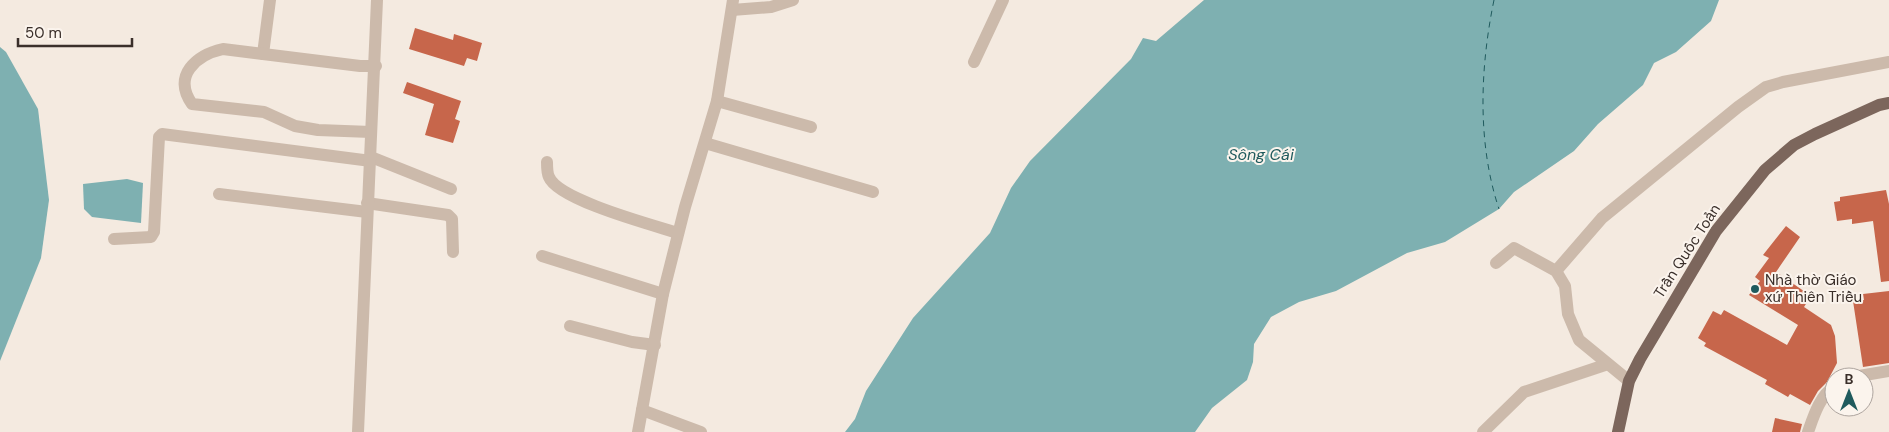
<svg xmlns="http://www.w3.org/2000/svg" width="1889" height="432" font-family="'DM Sans',sans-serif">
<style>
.water{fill:#7eb0b1}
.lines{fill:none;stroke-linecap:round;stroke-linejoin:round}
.ferry{stroke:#1f5a5d;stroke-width:1;stroke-dasharray:6 5;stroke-linecap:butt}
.building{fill:#c7664b}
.minor{stroke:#ccbaab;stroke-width:12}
.major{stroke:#7c665c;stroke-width:12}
.poi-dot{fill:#1f5a5d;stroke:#fbf4ed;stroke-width:2}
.labels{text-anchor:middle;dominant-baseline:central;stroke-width:4;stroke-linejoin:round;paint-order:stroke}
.street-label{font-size:15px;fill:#3a2f2a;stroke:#fbf4ed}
.poi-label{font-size:15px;fill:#3a2f2a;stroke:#fbf4ed;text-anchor:start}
.water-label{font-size:16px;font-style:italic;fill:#1f5a5d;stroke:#fbf4ed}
</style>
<rect width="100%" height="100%" fill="#f4eae0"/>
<g class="water">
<polygon points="1204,0 1719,0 1711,21 1676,52 1654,63 1643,85 1598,124 1574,151 1514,192 1499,209 1445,242 1407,253 1336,291 1299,302 1271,317 1254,344 1253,362 1247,380 1212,408 1195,432 845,432 855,419 866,391 913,318 990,233 1011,188 1030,161 1131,59 1143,38 1156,41"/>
<polygon points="0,47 6,52 38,109 49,200 41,258 0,361"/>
<polygon points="127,179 143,183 141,223 92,217 84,209 83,184"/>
</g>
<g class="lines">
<path class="ferry" d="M1494,0C1480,68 1477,143 1499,209"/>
</g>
<g class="building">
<polygon points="415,28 453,40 454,34 482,43 477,61 467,58 464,66 409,49"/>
<polygon points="407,82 461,101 455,119 460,121 453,143 425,135 434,104 403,93"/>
<polygon points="1886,190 1889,204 1889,281 1881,282 1873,221 1852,224 1852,219 1837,221 1834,202 1840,201 1840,197"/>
<polygon points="1786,226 1800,237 1776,272 1811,296 1804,307 1831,325 1835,336 1837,363 1827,382 1818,391 1810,405 1790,394 1788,397 1765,384 1767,380 1704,346 1706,343 1698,338 1713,311 1721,315 1724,310 1787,345 1798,325 1749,295 1760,281 1755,277 1769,258 1763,255"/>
<polygon points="1889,291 1889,363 1863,367 1853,301 1864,300 1863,294"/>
<polygon points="1775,418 1802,424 1800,432 1772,432"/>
</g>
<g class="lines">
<g class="minor">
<polyline points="732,10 771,7 793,0"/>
<polyline points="263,54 270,0"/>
<polyline points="974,62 1003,0"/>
<polyline points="717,101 811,127"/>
<path d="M371,132L318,130L295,126L264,112L192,104C172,76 196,55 223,49L360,66H376"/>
<polyline points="705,143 873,192"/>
<polyline points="371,157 451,189"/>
<path d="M547,162C547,166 547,173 549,177C558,200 653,225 678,233"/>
<polyline points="219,194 367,212"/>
<polyline points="367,203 448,215 452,219 453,252"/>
<polyline points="114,239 151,237 154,232 159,137 162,134 371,161"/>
<polyline points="542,256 663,294"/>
<polyline points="1496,263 1514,248 1556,271 1565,286 1568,314 1579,340 1629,381"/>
<polyline points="1556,271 1602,218 1738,107 1766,87 1783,82 1889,62"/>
<polyline points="570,326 632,342 655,345"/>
<polyline points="1853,377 1889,371"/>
<polyline points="642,410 701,432"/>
<polyline points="358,432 377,0"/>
<polyline points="638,432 663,294 685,207 717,101 733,0"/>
<polyline points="1483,432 1524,392 1608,364"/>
<path d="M1808,432C1813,418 1820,395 1834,387"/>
</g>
<polyline class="major" points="1618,432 1629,381 1640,359 1716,231 1765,170 1794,145 1815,134 1879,105 1889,103"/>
</g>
<circle class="poi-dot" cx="1755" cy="289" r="5"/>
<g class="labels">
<g class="street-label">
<text transform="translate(1687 251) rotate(-57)">Trần Quốc Toản</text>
</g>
<g class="poi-label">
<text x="1765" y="280">Nhà thờ Giáo<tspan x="1765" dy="17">xứ Thiên Triều</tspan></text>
</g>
<g class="water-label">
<text x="1261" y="154">Sông Cái</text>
</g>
</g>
<g transform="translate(1849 392)"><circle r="24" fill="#fbf4ed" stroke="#aea59f"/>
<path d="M0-4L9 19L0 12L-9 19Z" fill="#1f5a5d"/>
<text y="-8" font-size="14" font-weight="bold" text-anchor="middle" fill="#3a2f2a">B</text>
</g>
<path d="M18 38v8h114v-8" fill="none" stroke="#3a2f2a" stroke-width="2.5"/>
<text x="25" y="38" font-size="15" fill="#3a2f2a" stroke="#fbf4ed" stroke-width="4" paint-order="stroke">50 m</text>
</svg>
